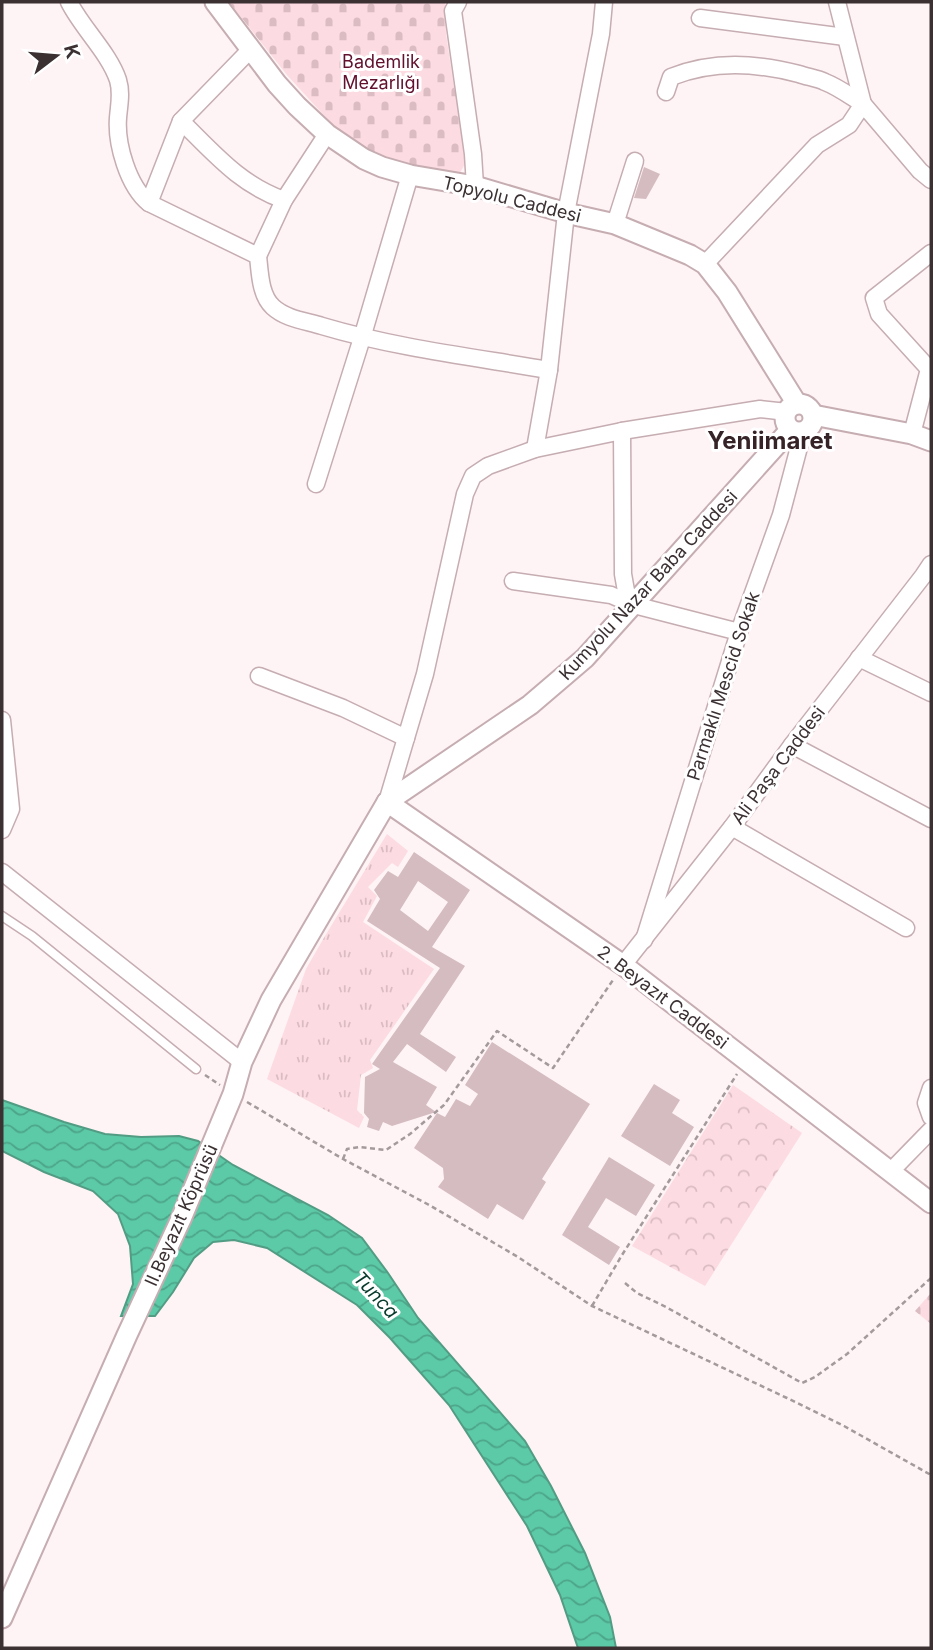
<svg xmlns="http://www.w3.org/2000/svg" width="933" height="1650" font-family="Inter,sans-serif">
<style>
.grass{fill:url(#grass-tufts)}
.forest{fill:url(#forest-crowns)}
.cemetery{fill:url(#cemetery-stones)}
.water{fill:url(#water-waves);stroke:#529c84;stroke-width:2}
.building{fill:#d5bcc1;fill-rule:evenodd}
.lines{fill:none;stroke-linecap:round;stroke-linejoin:round}
.service-casing{stroke:#c6adb2;stroke-width:11}
.minor-casing{stroke:#c6adb2;stroke-width:19}
.tertiary-casing{stroke:#c6adb2;stroke-width:23}
.path{stroke:#a49a9c;stroke-width:2.5;stroke-dasharray:5 3.5;stroke-linecap:butt}
.service{stroke:#fff;stroke-width:8}
.minor{stroke:#fff;stroke-width:16}
.tertiary{stroke:#fff;stroke-width:19}
.labels{text-anchor:middle;dominant-baseline:central;stroke-width:6;stroke-linejoin:round;paint-order:stroke}
.park-label{font-size:18px;fill:#61102e;stroke:#fff}
.street-label{font-size:18px;fill:#3b3133;stroke:#fff}
.water-label{font-size:19px;font-style:italic;fill:#073a2c;stroke:#fff}
.district-label{font-size:24px;font-weight:bold;fill:#362327;stroke:#fff}
</style>
<defs>
<pattern id="grass-tufts" width="24" height="20" patternUnits="userSpaceOnUse" patternTransform="scale(1.75)"><rect width="24" height="20" fill="#fddbe2"/><path d="M3 7l-1-3M5 7V3M7 7l1-3M15 17l-1-3M17 17v-4M19 17l1-3" fill="none" stroke="#dabcc2"/></pattern>
<pattern id="forest-crowns" width="20" height="18" patternUnits="userSpaceOnUse" patternTransform="scale(1.75)"><rect width="20" height="18" fill="#fddbe2"/><path d="M2 6a3 3 0 1 1 6 0M12 15a3 3 0 1 1 6 0" fill="none" stroke="#dabcc2"/></pattern>
<pattern id="cemetery-stones" width="16" height="16" patternUnits="userSpaceOnUse" patternTransform="scale(1.75)"><rect width="16" height="16" fill="#fddbe2"/><path d="M2 7V4a2 2 0 0 1 4 0v3zM10 15v-3a2 2 0 0 1 4 0v3z" fill="#dabcc2"/></pattern>
<pattern id="water-waves" width="16" height="10" patternUnits="userSpaceOnUse" patternTransform="scale(1.75)"><rect width="16" height="10" fill="#5ccaa7"/><path d="M0 5q4-4 8 0t8 0" fill="none" stroke="#4da589"/></pattern>
</defs>
<rect width="100%" height="100%" fill="#fef3f5"/>
<polygon class="grass" points="387,834 408,851 398,867 392,863 368,887 377,896 363,922 434,969 370,1060 373,1068 361,1075 357,1110 364,1117 359,1128 267,1079 306,969 325,936"/>
<polygon class="forest" points="733,1085 802,1133 705,1286 632,1246"/>
<g class="cemetery">
<polygon points="229,2 445,2 446,34 454,87 463,122 466,162 457,178 391,163 352,146 287,75"/>
<polygon points="931,1293 931,1324 915,1311"/>
</g>
<polygon class="water" points="2,1100 64,1122 105,1134 141,1137 179,1136 198,1141 233,1165 328,1215 362,1238 388,1273 418,1318 525,1441 551,1486 585,1553 610,1617 616,1648 578,1648 560,1595 527,1526 449,1405 390,1338 357,1305 267,1248 234,1240 213,1242 194,1258 173,1292 155,1316 121,1316 133,1284 130,1246 118,1214 93,1191 44,1172 2,1151"/>
<g class="building">
<polygon points="644,167 660,174 646,199 634,198"/>
<path d="M414,852L470,890L432,947L465,966L420,1034L456,1057L446,1072L407,1044L393,1062L437,1087L426,1105L436,1112L392,1126L383,1122L379,1131L367,1127L369,1119L364,1113L365,1077L380,1069L372,1064L440,968L367,921L380,899L374,890L388,871L398,877ZM418,881L448,902L428,931L400,910Z"/>
<polygon points="492,1042 590,1104 542,1179 546,1182 523,1220 497,1204 488,1219 438,1187 444,1179 443,1168 414,1148 437,1113 445,1117 456,1099 470,1106 478,1094 465,1085"/>
<polygon points="654,1084 680,1100 672,1113 694,1127 670,1166 621,1136"/>
<polygon points="609,1157 655,1185 636,1216 606,1198 588,1227 620,1247 609,1265 562,1235"/>
</g>
<g class="lines">
<g class="service-casing">
<polyline id="service" points="2,916 32,936 196,1069"/>
</g>
<g class="minor-casing">
<g id="minor">
<path d="M69,2C82,28 109,53 118,80C122,93 119,105 118,118C116,144 128,186 149,203L258,256C260,273 260,295 273,307C286,319 306,321 322,326C396,348 473,357 549,370"/>
<polyline points="458,2 453,11 473,154 475,186"/>
<polyline points="837,2 863,104"/>
<polyline points="700,18 845,37"/>
<path d="M666,92L671,77C714,60 756,63 799,74C807,77 817,78 825,82C838,87 850,96 863,104"/>
<path d="M181,121C214,153 239,184 284,200"/>
<polyline points="149,203 181,121 251,49"/>
<polyline points="615,224 635,161"/>
<polyline points="258,256 284,200 327,134"/>
<polyline points="705,264 817,145 849,125 863,104 920,171 931,180"/>
<polyline points="622,431 760,409 787,412"/>
<polyline points="912,434 929,369 879,314 874,298 931,253"/>
<polyline points="535,449 549,370 566,213 601,34 604,2"/>
<polyline points="316,484 362,338 410,175"/>
<polyline points="513,581 611,595 634,605 739,632"/>
<polyline points="859,658 931,693"/>
<polyline points="259,676 343,708 406,738"/>
<polyline points="2,720 11,809 2,830"/>
<polyline points="792,745 931,819"/>
<polyline points="387,802 425,674 465,494 473,476 488,466 535,449 622,431 623,574 626,591 634,605"/>
<polyline points="732,827 906,928"/>
<polyline points="2,872 242,1062"/>
<polyline points="644,940 739,632 781,515 803,432"/>
<polyline points="623,965 732,827 792,745 923,576 931,564"/>
<polyline points="931,1088 926,1103 931,1117"/>
<polyline points="891,1171 931,1130"/>
</g>
</g>
<g class="tertiary-casing">
<g id="tertiary">
<polyline points="215,2 277,84 297,106 327,134 364,159 382,167 410,175 475,186 566,213 615,224 690,255 705,264 727,292 797,404"/>
<circle cx="799" cy="418" r="14"/>
<polyline points="813,415 912,434 931,441"/>
<polyline points="387,802 623,965 931,1203"/>
<polyline points="2,1618 127,1335 181,1219 233,1094 242,1062 271,1000 387,802 530,705 585,658 790,430"/>
</g>
</g>
<g class="path">
<polyline points="205,1075 220,1085"/>
<polyline points="247,1102 343,1159 431,1206 518,1257 592,1306 787,1398 844,1426 931,1475"/>
<polyline points="343,1159 347,1149 359,1147 386,1150 410,1134 444,1105 497,1031 553,1068 613,980"/>
<polyline points="625,1283 637,1293 666,1307 802,1383 815,1377 847,1354 931,1278"/>
<polyline points="592,1306 622,1255 737,1074"/>
</g>
<use href="#service" class="service"/>
<use href="#minor" class="minor"/>
<use href="#tertiary" class="tertiary"/>
</g>
<g class="labels">
<g class="park-label">
<text x="381" y="61">Bademlik<tspan x="381" dy="21">Mezarlığı</tspan></text>
</g>
<g class="street-label">
<text transform="translate(512 199) rotate(14)">Topyolu Caddesi</text>
<text transform="translate(648 585) rotate(-47)">Kumyolu Nazar Baba Caddesi</text>
<text transform="translate(723 686) rotate(-72)">Parmaklı Mescid Sokak</text>
<text transform="translate(778 765) rotate(-53)">Ali Paşa Caddesi</text>
<text transform="translate(663 997) rotate(37)">2. Beyazıt Caddesi</text>
<text transform="translate(181 1215) rotate(-66)">II.Beyazıt Köprüsü</text>
</g>
<g class="water-label">
<text transform="translate(376 1295) rotate(47)">Tunca</text>
</g>
<g class="district-label">
<text x="770" y="440">Yeniimaret</text>
</g>
</g>
<rect width="933" height="1650" fill="none" stroke="#3b3133" stroke-width="7"/>
<g transform="translate(56 56) rotate(74)" stroke="#ffffff" stroke-width="5" paint-order="stroke">
<path d="M0-5L12 26L0 18L-12 26Z" fill="#3b3133"/>
<text y="-10" font-size="19" font-weight="bold" text-anchor="middle" fill="#3b3133">K</text>
</g>
</svg>
